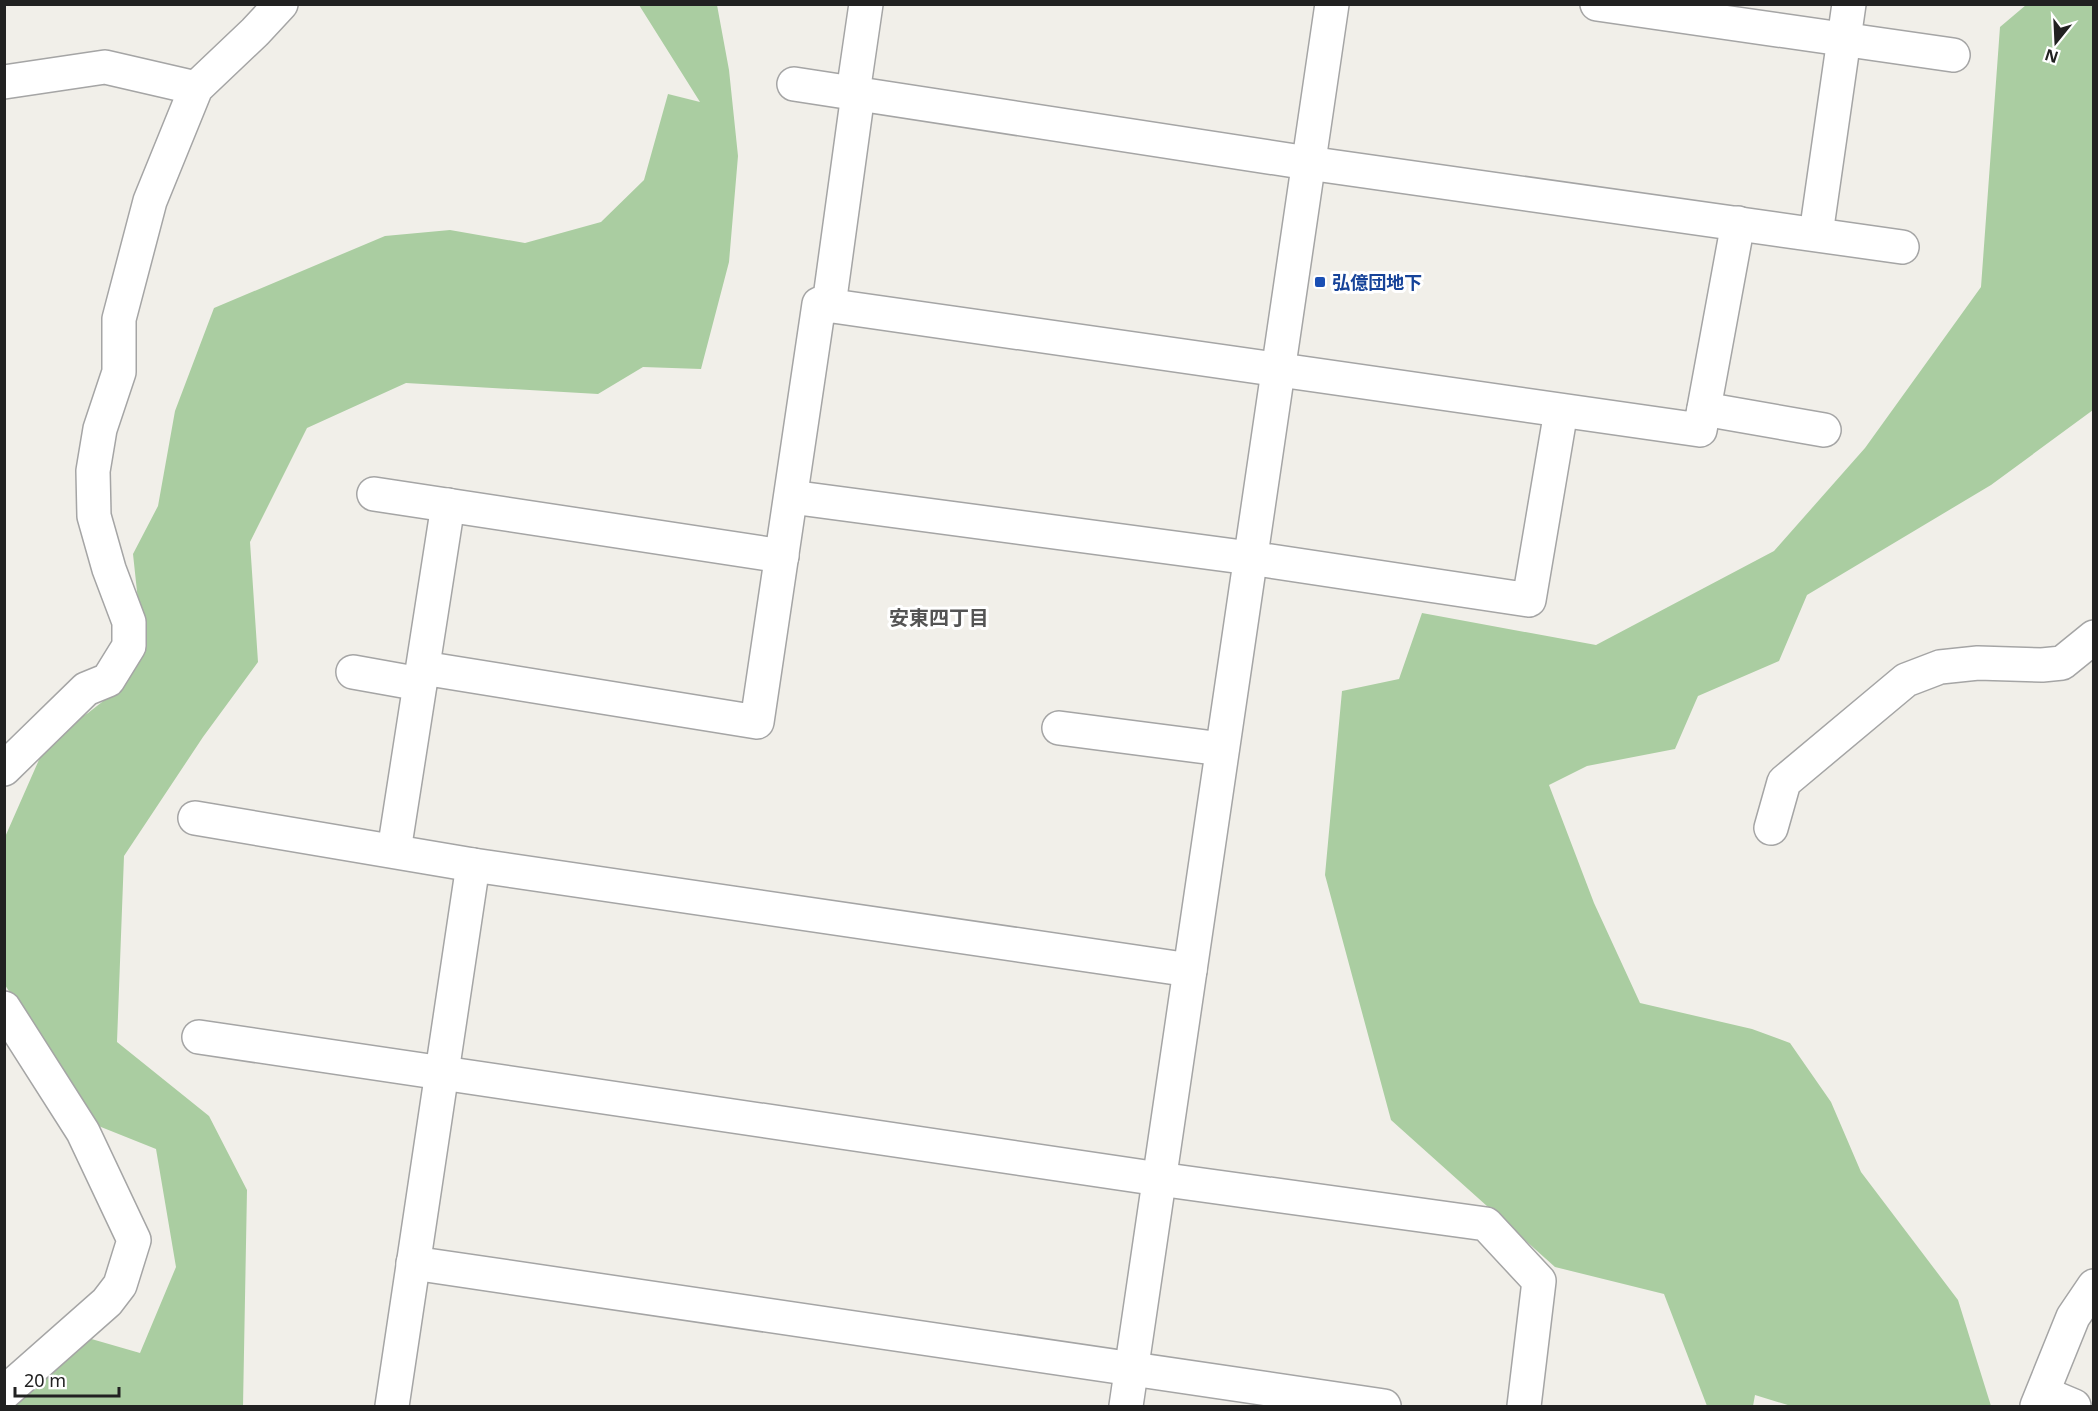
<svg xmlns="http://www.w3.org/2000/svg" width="2098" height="1411" font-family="'Noto Sans','Noto Sans JP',sans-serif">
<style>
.forest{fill:#aacda1}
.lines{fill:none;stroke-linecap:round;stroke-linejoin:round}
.street-casing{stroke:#a5a5a5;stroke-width:36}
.street{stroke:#fff;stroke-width:33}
.transit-dot{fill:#1a4fb4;stroke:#fff;stroke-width:2}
.labels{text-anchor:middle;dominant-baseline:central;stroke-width:6;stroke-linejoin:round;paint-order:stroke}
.transit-label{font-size:18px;font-weight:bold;fill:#164399;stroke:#fff;text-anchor:start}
.neighbourhood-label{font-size:20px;font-weight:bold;fill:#545454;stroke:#fff}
</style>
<rect width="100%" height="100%" fill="#f1efe9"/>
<g class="forest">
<polygon points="639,5 717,5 729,70 738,156 729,262 701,369 643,367 598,394 406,383 307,428 250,542 258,662 203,737 124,856 117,1042 209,1116 247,1190 243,1406 5,1406 88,1338 140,1353 176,1267 156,1149 96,1125 5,985 5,837 49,737 88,713 125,684 136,653 139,610 133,554 158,506 175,411 214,308 385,236 450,230 525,243 601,222 644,180 668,94 700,102"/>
<polygon points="2026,5 2093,5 2093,410 1991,485 1807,595 1779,661 1698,696 1675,749 1587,766 1549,785 1594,903 1640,1003 1752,1029 1790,1043 1831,1102 1861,1172 1958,1300 1991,1406 1791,1406 1755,1395 1753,1406 1707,1406 1664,1294 1555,1267 1391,1120 1325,875 1342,691 1399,679 1422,613 1596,645 1774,551 1865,448 1981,287 2000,27"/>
</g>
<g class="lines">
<g class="street-casing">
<g id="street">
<polyline points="1597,4 1953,55"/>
<polyline points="4,82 105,67 196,88"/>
<polyline points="794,84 1308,163 1902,247"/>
<polyline points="853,93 866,4"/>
<polyline points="1816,234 1849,4"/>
<polyline points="829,305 858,94"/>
<polyline points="1704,409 1824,430"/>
<polyline points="374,494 782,556"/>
<polyline points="791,497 1250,558 1529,600 1561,411"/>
<polyline points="423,668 757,722 819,304 1700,430 1738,223"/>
<polyline points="353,672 420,684"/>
<polyline points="1059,728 1222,749"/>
<polyline points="4,769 86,689 108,680 129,646 129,622 109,569 94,516 93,471 100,429 119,372 119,319 150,201 196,88 255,32 281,4"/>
<polyline points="195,818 473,865"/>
<polyline points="1771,828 1784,782 1906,680 1940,667 1978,663 2042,665 2062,663 2094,637"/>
<polyline points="394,851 448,505"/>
<polyline points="4,1008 83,1132 134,1240 120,1285 107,1302 4,1393"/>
<polyline points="199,1037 1159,1179 1486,1224 1539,1281 1524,1406"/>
<polyline points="413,1263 1384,1406"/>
<polyline points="2043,1393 2074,1406"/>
<polyline points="392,1406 473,865 1190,970"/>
<polyline points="1126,1406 1332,4"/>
<polyline points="2037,1406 2073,1317 2094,1286"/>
</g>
</g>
<use href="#street" class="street"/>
</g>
<rect class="transit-dot" x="1314" y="276" width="12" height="12" rx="3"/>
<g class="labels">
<g class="transit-label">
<text x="1332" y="282">弘億団地下</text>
</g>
<g class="neighbourhood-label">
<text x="939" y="617">安東四丁目</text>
</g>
</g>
<rect width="2098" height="1411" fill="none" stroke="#212121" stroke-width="12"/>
<g transform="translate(2056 42) rotate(198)" stroke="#ffffff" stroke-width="4.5" paint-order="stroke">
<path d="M0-4.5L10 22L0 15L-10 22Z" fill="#212121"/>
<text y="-9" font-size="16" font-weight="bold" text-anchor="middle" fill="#212121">N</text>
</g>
<path d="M15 1387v9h104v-9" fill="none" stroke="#212121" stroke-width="3"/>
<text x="24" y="1387" font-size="18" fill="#212121" stroke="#ffffff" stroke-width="4.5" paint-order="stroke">20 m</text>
</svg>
